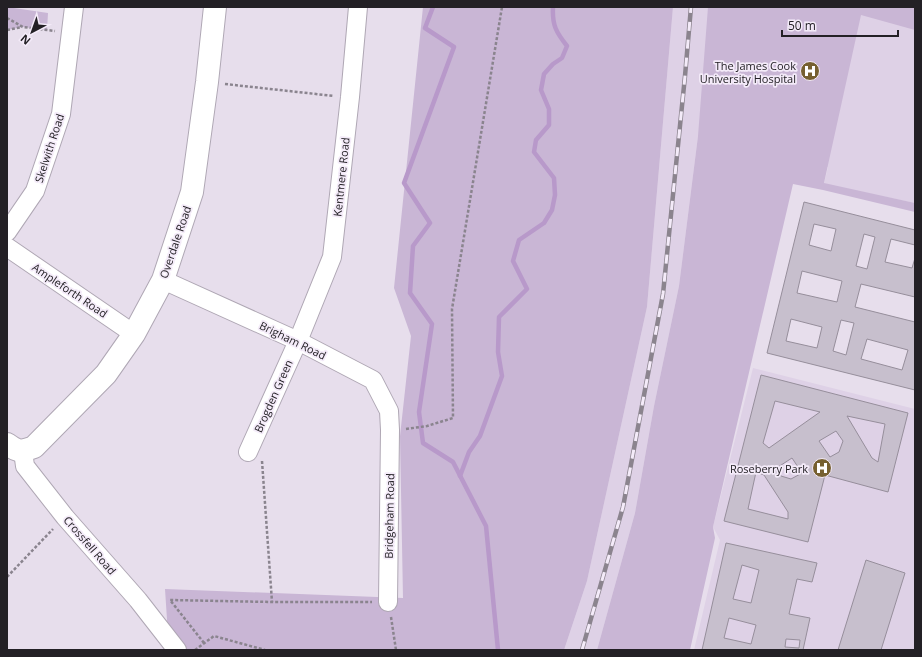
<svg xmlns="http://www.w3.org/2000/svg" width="922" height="657" font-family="'Open Sans',sans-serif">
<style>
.built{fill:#ded1e6}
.green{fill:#c9b6d5}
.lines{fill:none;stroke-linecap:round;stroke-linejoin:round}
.stream{stroke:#b899ca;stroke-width:4.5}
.building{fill:#c7bfcd;stroke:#968e9b;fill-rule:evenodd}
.street-casing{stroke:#afa7b4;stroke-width:20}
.secondary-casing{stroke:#afa7b4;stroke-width:24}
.path{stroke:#8a848e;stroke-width:2.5;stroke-dasharray:3 2;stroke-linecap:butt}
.street{stroke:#fff;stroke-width:18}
.secondary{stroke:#fff;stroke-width:22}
.rail-casing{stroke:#8b848e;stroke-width:4.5}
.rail{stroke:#f4ebf9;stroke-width:3;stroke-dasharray:9;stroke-linecap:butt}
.labels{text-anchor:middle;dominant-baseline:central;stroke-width:3.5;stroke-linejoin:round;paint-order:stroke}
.poi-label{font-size:11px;fill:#232025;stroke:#f4ebf9;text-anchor:end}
.street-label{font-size:11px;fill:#232025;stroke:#f4ebf9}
</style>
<rect width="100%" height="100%" fill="#e7deec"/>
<g class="built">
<polygon points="673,7 915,7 915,203 824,184 828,167 698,136 679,286 654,406 635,513 597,650 564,650 587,581 647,307"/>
<polygon points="753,368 915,409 915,650 694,650 720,540 713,527"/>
</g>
<g class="green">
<polygon points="7,7 48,13 47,30 23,27 7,30"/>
<polygon points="423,7 673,7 647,307 587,581 564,650 169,650 165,589 403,598 400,436 411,336 394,288"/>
<polygon points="708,7 915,7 915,30 861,15 824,183 915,203 915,212 823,190 793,184 713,527 715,538 690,650 597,650 635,513 654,406 679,286 698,136"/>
</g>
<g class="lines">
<g class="stream">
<polyline points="433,7 425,28 454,47 404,183 430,223 413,246 410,293 432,324 419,412 423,443 453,462 486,526 498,650"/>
<path d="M460,476L469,452L480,436L502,376L498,352L499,317L527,289L513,261L519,240L544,223L552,210L555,195L554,178L534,152L536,140L549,125V109L541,90L544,74L553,64L562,58L567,46C556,32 552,25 553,7"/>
</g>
</g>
<g class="building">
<path d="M804,202L915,230V245L891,239L885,262L912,268L915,258V297L861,284L855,307L915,322V390L767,353ZM814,224L836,229L831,251L809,245ZM864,234L875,237L867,269L856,266ZM802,271L842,281L837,302L797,293ZM791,319L822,327L817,348L786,341ZM841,320L854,323L846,355L833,351ZM867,339L908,350L902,370L861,359Z"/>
<path d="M761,375L908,413L888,492L825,475L808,542L724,521ZM775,401L820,412L769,448L763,443ZM847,416L885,424L878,462L872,458ZM836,431L843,441L839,452L830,457L819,441ZM792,458L802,473L791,479L781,476L775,469ZM756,472L764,475L788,512V519L748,509Z"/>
<path d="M726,543L817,563L812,582L797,579L789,614L810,618L803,650H702ZM742,565L759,570L751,603L733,599ZM729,618L756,625L751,644L724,638ZM786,639L800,640L799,648L785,647Z"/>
<polygon points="866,560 905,573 881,650 838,650"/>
</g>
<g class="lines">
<g class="street-casing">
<g id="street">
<polyline points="7,232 35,191 61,114 74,7"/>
<polyline points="7,247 134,334"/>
<polyline points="163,280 298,341 373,380 389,411 390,430 388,602"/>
<polyline points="23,451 25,466 65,517 138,600 177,650"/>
<polyline points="248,452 298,341 332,257 350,97 358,7"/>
</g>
</g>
<g class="secondary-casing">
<path id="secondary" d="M7,444C18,452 21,452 34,447L106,374L134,334L163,280L192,192L207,82L215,7"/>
</g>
<g class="path">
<polyline points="7,18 23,27 55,31"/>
<polyline points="7,30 22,27"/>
<polyline points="225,84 334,96"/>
<polyline points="406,429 427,426 453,418 452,309 502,7"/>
<polyline points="262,461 272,602"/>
<polyline points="7,577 53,529"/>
<polyline points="391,617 396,650"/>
<polyline points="204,643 170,600 272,602 372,602"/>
<polyline points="195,650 214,636 265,650"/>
</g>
<use href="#street" class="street"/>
<use href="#secondary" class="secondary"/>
<g class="rail-casing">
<polyline id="rail" points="582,650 623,507 663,294 685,76 691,7"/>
</g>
<use href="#rail" class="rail"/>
</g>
<defs>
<g id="hospital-disc" transform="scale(1)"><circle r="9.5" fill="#766030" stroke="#f4ebf9"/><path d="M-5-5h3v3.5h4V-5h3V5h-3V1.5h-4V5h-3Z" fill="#fff"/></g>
</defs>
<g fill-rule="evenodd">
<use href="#hospital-disc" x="810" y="71"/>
<use href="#hospital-disc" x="822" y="468"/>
</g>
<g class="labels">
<g class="poi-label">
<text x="796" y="65">The James Cook<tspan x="796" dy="13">University Hospital</tspan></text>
<text x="808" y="468">Roseberry Park</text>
</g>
<g class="street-label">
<text transform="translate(49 148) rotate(-72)">Skelwith Road</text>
<text transform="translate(341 177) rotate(-84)">Kentmere Road</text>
<text transform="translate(175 242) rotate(-71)">Overdale Road</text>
<text transform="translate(70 290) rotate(34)">Ampleforth Road</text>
<text transform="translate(293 340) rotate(26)">Brigham Road</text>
<text transform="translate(273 396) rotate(-66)">Brogden Green</text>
<text transform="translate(389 516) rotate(-89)">Bridgeham Road</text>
<text transform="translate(90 545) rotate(49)">Crossfell Road</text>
</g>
</g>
<rect width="922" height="657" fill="none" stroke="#232025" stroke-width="16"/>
<g transform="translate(32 32) rotate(221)" stroke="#f4ebf9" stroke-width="3" paint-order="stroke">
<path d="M0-3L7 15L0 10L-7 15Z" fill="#232025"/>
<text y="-6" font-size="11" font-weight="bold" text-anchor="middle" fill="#232025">N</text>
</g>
<path d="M782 30v6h116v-6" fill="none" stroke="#232025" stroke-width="2"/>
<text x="788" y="30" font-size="12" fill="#232025" stroke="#f4ebf9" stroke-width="3" paint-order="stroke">50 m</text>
</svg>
